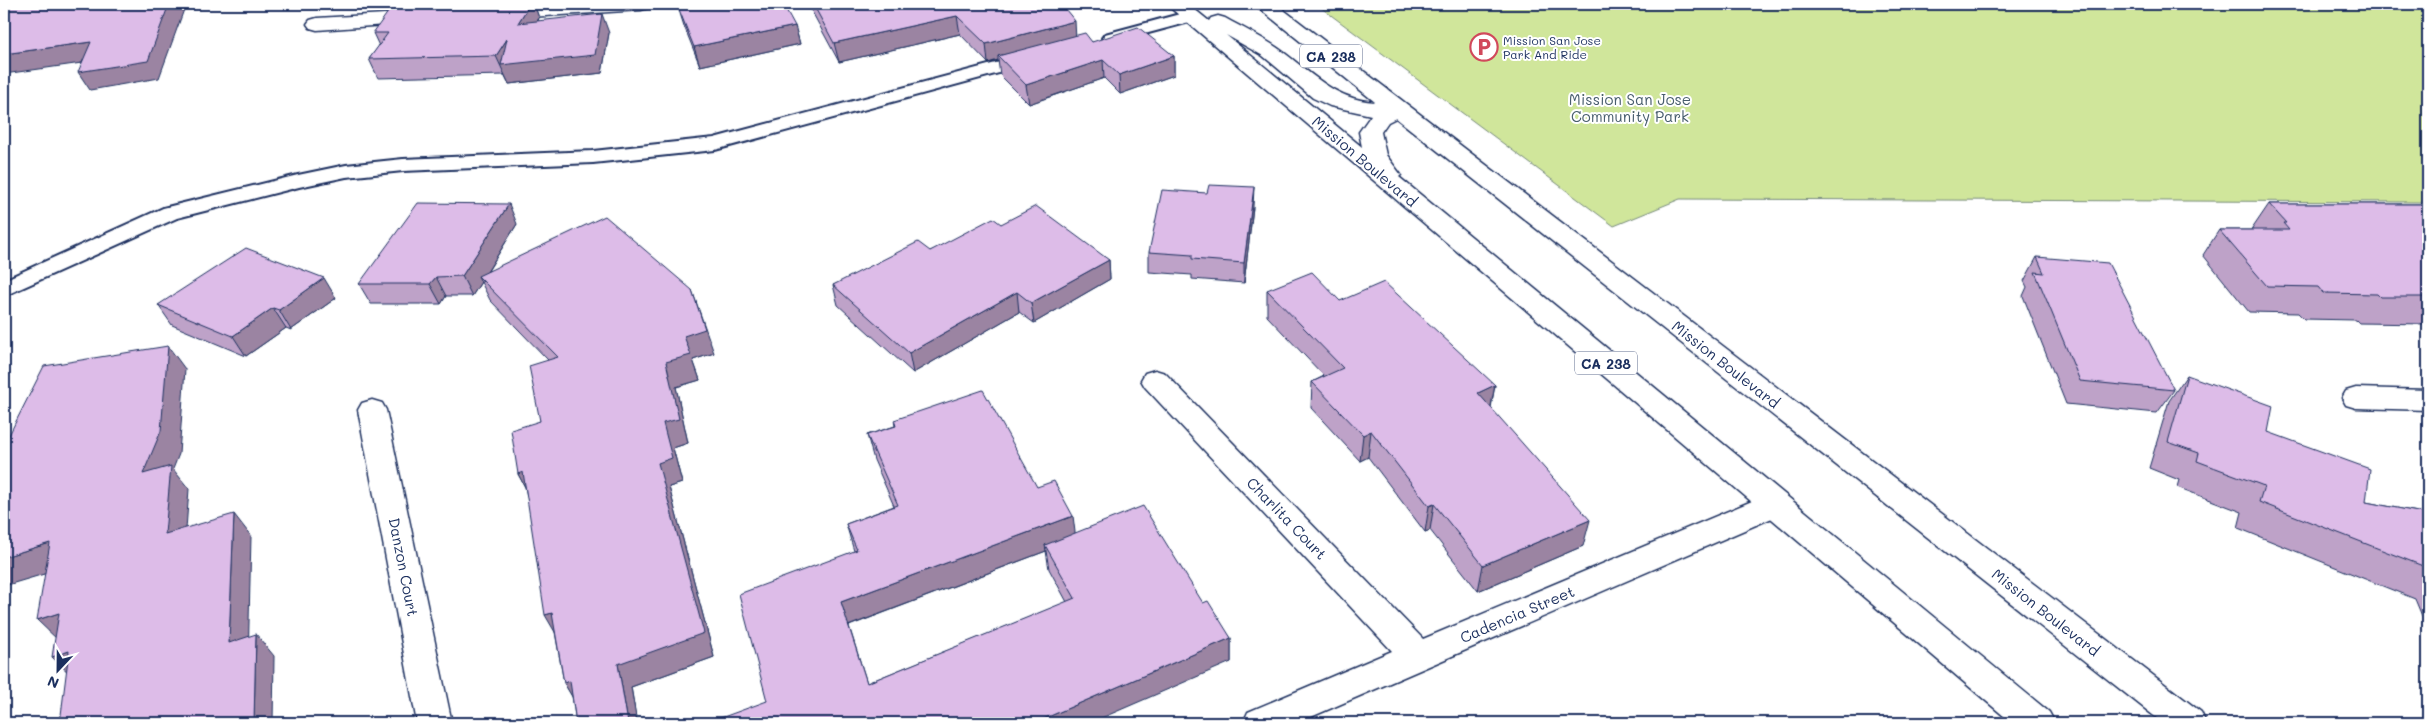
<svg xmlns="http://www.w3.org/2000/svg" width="2432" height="727" font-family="Mali,sans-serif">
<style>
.green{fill:#d0e69b;stroke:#768a7c}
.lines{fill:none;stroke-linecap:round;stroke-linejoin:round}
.lane-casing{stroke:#1b2f5e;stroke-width:4}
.street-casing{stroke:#1b2f5e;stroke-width:3}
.primary-casing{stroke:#1b2f5e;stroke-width:3}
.lane{fill:#fff;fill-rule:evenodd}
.street{fill:#fff;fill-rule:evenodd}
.primary{fill:#fff;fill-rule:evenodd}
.wall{fill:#bea2c8;stroke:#1b2f5e;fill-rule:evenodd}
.shaded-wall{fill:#9b84a2;stroke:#1b2f5e}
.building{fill:#ddbce8;stroke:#1b2f5e}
.labels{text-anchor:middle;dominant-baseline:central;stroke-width:4;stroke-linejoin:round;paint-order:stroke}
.far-poi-label{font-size:12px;fill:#1b2f5e;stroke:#fff;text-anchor:start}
.shield{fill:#fff;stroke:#5f6d8e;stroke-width:1}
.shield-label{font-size:14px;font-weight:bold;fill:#1b2f5e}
.park-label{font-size:15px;fill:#485d6d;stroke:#fff}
.street-label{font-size:15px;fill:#1b2f5e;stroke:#fff}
</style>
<rect width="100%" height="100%" fill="#fff"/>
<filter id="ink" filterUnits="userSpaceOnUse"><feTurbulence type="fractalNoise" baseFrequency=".02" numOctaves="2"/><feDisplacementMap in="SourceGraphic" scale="10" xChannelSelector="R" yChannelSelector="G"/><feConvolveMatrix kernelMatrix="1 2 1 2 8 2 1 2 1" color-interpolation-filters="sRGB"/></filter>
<g filter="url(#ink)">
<polygon class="green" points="1316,4 2428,4 2428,202 1680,199 1614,226"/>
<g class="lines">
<g class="lane-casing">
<g id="lane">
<polygon points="1191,11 1197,12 1200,16 1197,20 1111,43 1105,42 1102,38 1105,34"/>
<polygon points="1030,54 1036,55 1039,59 1036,63 715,150 593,163 403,171 346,177 299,187 177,218 4,296 4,280 163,208 298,175 346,165 403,159 593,151 714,138"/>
</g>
</g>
<g class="street-casing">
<g id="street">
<polygon points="549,4 651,4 648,8 641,10 498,19 491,17 488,13 491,9 498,7"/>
<polygon points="420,12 427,14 430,18 427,22 317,30 310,28 307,24 310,20 317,18"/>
<polygon points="1155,370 1165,373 1423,639 1764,496 1775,492 1786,496 1790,504 1786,512 1297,723 1243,723 1248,712 1392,651 1145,387 1141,380 1145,373"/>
<polygon points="2356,388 2428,390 2428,410 2356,408 2346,405 2342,398 2346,391"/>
<polygon points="372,400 382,403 386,410 452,723 417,723 358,410 362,403"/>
</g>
</g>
<g class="primary-casing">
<path id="primary" d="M1166,4H1188L1209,21L1211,18L1218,16L1225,18C1243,28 1262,37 1279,49C1310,71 1334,100 1375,102L1254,4H1276L2201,712L2206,723H2163L1396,118L1388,122L1381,132L1386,155L1401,175L1399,177L2049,712L2055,723H2012ZM1226,35L1263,56L1313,98L1330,106L1371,115L1359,132L1362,147Z"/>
</g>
<use href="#lane" class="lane"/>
<use href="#street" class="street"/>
<use href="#primary" class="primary"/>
</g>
<g class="wall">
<polygon points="408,4 534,4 539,18 538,21 609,33 602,73 509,84 504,74 504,75 378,78 369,59 379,46 373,33 410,7"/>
<polygon points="809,4 1061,4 1076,36 1092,42 1174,56 1174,75 1120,94 1104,78 1029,104 1000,75 998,60 988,63 960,34 839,62 810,8"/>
<polygon points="678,7 795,26 800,44 700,66 684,26"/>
<polygon points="2269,204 2428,204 2428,324 2359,323 2356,320 2304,319 2298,313 2249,312 2203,255 2219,230 2252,230 2252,229"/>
<polygon points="1253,207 1244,283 1192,279 1192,275 1149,272 1149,252"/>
<polygon points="517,224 488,271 714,353 693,360 700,380 676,387 688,443 673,448 682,483 669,487 714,657 631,687 637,723 576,723 572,696 564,683 555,632 525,487 518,474 540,421 548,360 490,300 481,282 472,296 446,296 441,304 371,304 359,284"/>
<polygon points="1001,224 1109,260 1110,279 1034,323 1019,312 913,373 838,305 833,285 930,251"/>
<polygon points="2037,257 2174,390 2157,413 2066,404 2023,296 2027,287 2024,281"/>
<polygon points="1267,290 1340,301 1495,385 1491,408 1583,546 1478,591 1430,530 1425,532 1368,457 1360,461 1311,408 1312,382 1324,376 1267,316"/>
<polygon points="336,298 291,330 286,328 246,356 172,325 158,305"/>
<polygon points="2187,375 2366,502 2428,514 2428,617 2422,616 2415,599 2238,528 2242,512 2177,487 2179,480 2149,468 2169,401"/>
<path d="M894,420L1037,487L1075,533L1203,603L1231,638V662L767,701L854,551L846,524L894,506L874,460L867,435L895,426ZM1046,551L1049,569L1067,602L867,683L849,626Z"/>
</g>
<g class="shaded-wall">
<polygon points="169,4 186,4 159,78 90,90 78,72"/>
<polygon points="530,4 534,4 539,18 525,41 518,23"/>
<polygon points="602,14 609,33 602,73 509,84 496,56 507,39"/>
<polygon points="957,16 960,34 839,62 834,43"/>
<polygon points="1075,21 1076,40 998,56 998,60 988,63 986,44"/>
<polygon points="795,26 800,44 700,66 694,47"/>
<polygon points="91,42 103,60 4,74 4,54"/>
<polygon points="1174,56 1174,75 1120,94 1119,75"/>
<polygon points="1103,60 1104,78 1029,104 1026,85"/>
<polygon points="1254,187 1253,207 1244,283 1244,263"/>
<polygon points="509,204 517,224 482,280 478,276 481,282 472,296 462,276"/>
<polygon points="1109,260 1110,279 1034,323 1031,303"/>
<polygon points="436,277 446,296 441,304 430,284"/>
<polygon points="324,278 336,298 291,330 279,310"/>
<polygon points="692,290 714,353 693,360 700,380 676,387 688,443 673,448 682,483 669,487 714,657 631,687 637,723 628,723 618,664 658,463 663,423 666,362 684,336"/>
<polygon points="1017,292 1019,312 913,373 909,353"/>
<polygon points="273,308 286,328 246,356 233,336"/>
<polygon points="168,346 185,369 179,454 173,469 189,489 184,556 165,534 143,474"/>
<polygon points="1495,385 1490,411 1478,393"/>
<polygon points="1371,431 1368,457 1360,461 1363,435"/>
<polygon points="523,472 531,498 518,474"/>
<polygon points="1434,504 1430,530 1425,532 1429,506"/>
<polygon points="234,514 251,536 248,665 229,643"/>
<polygon points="1073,516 1076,540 1045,545 1046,551 848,626 841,602"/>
<polygon points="1590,520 1583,546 1478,591 1483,565"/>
<polygon points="50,543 71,566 4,586 4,557"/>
<polygon points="59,613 60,642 37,620"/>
<polygon points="552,613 559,639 545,615"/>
<polygon points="256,634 274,656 273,723 254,723"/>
<polygon points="1231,638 1231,662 1090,723 1034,723"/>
<polygon points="69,651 75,679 52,657"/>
<polygon points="570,681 578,707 564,683"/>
</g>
<g class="building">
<polygon points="4,4 169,4 148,61 78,72 91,42 4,54"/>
<polygon points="468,4 530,4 518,23 602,14 595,55 501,65 507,39 496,56 369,59 388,33 373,33 391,8"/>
<polygon points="695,4 783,4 795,26 694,47 678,7"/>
<polygon points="813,4 1061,4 1075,21 986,44 957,16 834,43"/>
<polygon points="1138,27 1174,56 1119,75 1103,60 1026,85 998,56 1085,33 1092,42"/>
<polygon points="1209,185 1254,187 1244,263 1192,259 1192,255 1149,252 1162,190 1207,193"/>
<polygon points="418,203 509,204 462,276 436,277 430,284 359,284"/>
<polygon points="2269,204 2428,204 2428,297 2380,297 2377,294 2323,293 2318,287 2267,286 2219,230 2289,230 2283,223 2286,223"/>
<polygon points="1036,206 1109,260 1031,303 1017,292 909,353 833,285 918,242 930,251 993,218 1001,224"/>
<polygon points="605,216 692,290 705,329 684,336 691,355 666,362 679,419 663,423 672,458 658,463 704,633 618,664 628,723 576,723 570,681 564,683 552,613 545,615 523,472 518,474 511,430 540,421 529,366 558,357 478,276"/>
<polygon points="246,248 324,278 279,310 273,308 233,336 158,305"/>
<polygon points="2037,257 2108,263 2174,390 2080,381 2035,272 2044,273"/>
<polygon points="1312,272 1340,301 1384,282 1495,385 1478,393 1590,520 1483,565 1434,504 1429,506 1371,431 1363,435 1312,382 1343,368 1267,290"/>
<polygon points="168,346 161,431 143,474 171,466 165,534 234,514 229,643 256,634 254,723 60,723 69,651 52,657 59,613 37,620 50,543 4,557 4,445 44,366"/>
<polygon points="2187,375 2273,406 2268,432 2370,469 2366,502 2428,514 2428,568 2259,502 2264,486 2197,461 2199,453 2168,442"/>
<polygon points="983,390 1037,487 1054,481 1073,516 841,602 867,683 1075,598 1045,545 1143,506 1203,603 1208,601 1231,638 1034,723 707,723 767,701 739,594 857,550 846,524 898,505 867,435 896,426 894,420"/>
<polygon points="1675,719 1679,723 1668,723"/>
</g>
</g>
<defs>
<g id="parking-ring" transform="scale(1.4375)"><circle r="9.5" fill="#fff" stroke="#d1495b" stroke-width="1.5"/><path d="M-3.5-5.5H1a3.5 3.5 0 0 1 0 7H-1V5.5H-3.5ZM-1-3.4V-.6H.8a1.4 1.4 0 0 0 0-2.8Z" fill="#d1495b"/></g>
</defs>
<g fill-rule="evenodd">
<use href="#parking-ring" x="1484" y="47"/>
</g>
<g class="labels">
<g class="far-poi-label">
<text x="1503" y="40">Mission San Jose<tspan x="1503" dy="14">Park And Ride</tspan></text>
</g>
<g class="shield">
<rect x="1300" y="44.5" width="62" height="23" rx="4"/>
<rect x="1575" y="351.5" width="62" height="23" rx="4"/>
</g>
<g class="shield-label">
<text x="1331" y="56">CA 238</text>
<text x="1606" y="363">CA 238</text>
</g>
<g class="park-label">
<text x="1630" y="99">Mission San Jose<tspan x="1630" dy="17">Community Park</tspan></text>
</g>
<g class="street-label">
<text transform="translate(1365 161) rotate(40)">Mission Boulevard</text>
<text transform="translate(1726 364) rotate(38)">Mission Boulevard</text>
<text transform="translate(1287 518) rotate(46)">Charlita Court</text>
<text transform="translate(404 567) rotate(79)">Danzon Court</text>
<text transform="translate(2046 612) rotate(38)">Mission Boulevard</text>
<text transform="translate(1517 614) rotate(-23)">Cadencia Street</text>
</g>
</g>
<rect width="2432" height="727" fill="none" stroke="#fff" stroke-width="20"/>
<rect x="10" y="10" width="2412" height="707" fill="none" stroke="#1b2f5e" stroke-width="2" filter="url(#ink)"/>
<g transform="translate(58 670) rotate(202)" stroke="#ffffff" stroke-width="4" paint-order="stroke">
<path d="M0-4L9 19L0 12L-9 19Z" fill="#1b2f5e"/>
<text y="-8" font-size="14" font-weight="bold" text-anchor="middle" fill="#1b2f5e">N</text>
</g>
</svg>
